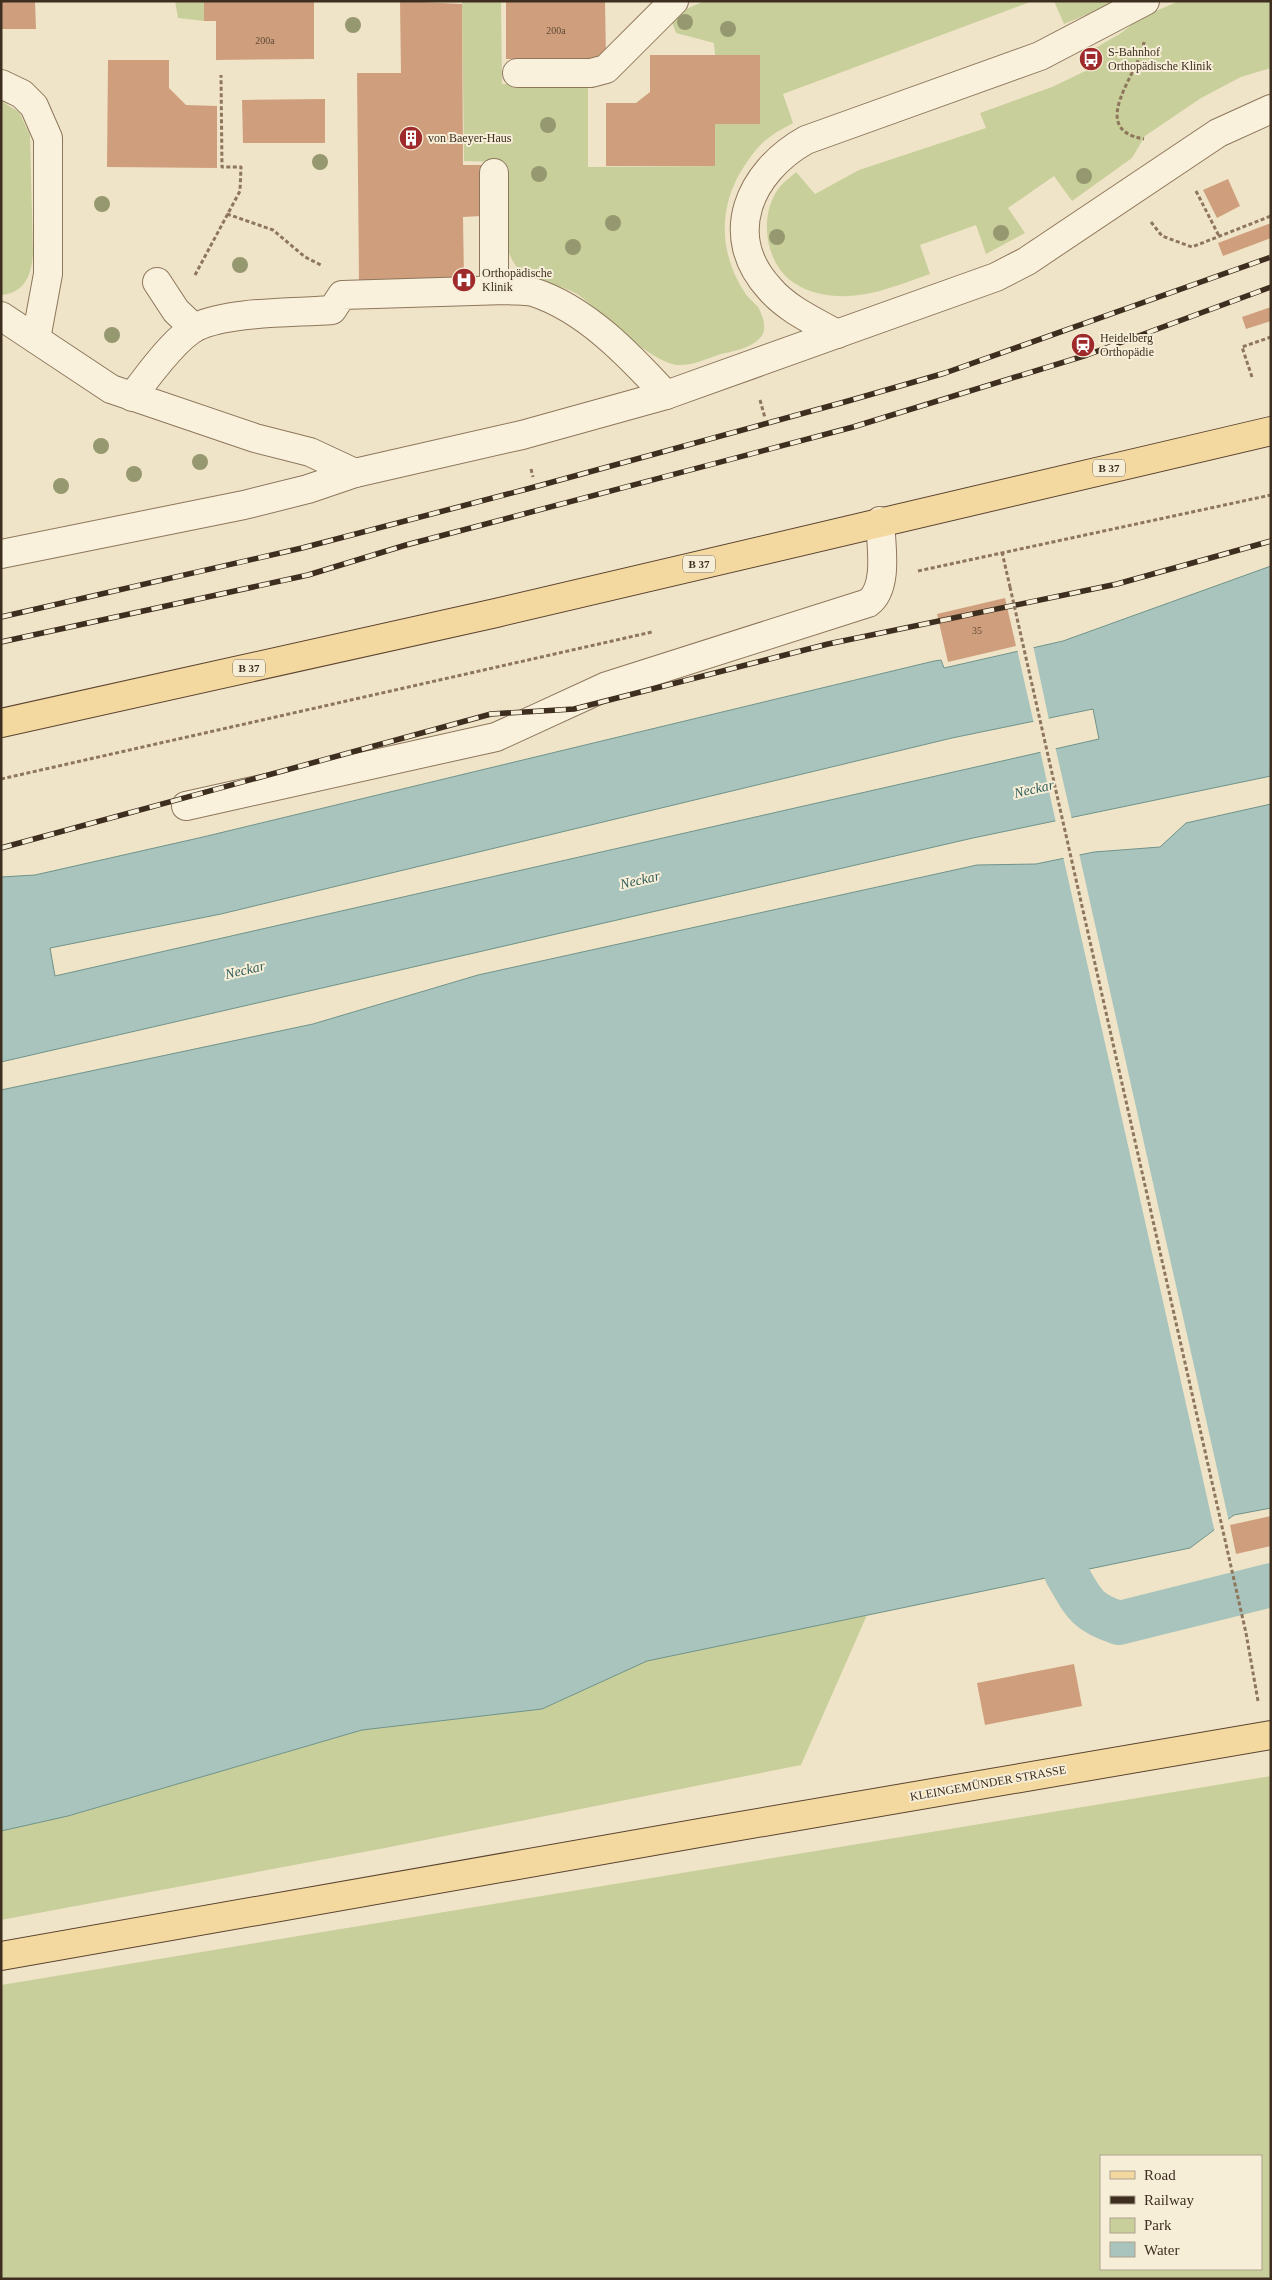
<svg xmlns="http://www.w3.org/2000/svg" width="1272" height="2280" font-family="'Times New Roman',serif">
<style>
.green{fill:#c9cf9b;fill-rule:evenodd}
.water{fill:#a9c4bc;stroke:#6f938a;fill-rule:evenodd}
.pier{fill:#f0e4c8}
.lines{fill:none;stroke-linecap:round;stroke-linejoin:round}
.canal{stroke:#a9c4bc;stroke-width:44}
.building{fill:#cf9f7d}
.minor-casing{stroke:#8d765c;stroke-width:30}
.major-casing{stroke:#5b4430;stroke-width:30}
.path{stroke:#8d765c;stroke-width:3;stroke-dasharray:4 2.5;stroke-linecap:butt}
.minor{stroke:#faf1dc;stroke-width:28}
.major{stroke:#f3d9a0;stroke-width:28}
.rail-casing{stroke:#3d2e20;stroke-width:5.5}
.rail{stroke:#f7eed8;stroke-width:4;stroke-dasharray:11;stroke-linecap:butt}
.path-bridge{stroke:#8d765c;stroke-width:3;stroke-dasharray:4 2.5;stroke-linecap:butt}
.tree{fill:#96986f}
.labels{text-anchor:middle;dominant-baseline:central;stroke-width:4;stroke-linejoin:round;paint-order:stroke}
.number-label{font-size:10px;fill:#624a37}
.shield{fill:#f7eed8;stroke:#756857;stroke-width:1}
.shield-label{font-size:11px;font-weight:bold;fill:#3d2e20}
.poi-label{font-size:12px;fill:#3d2e20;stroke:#f7eed8;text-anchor:start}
.street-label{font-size:12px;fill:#3d2e20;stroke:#f7eed8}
.water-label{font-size:14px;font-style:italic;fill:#2f5d5a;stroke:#f7eed8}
</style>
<rect width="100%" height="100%" fill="#f0e4c8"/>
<g class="green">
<polygon points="175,1 204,1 204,21 178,18"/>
<path d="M462,1H501L502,84H588V167L715,166V124H760V55H715L714,43L676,33L672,22L682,11L702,2L1033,1L783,94L793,123C785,128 777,131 770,137C759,144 752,155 745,165C718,205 718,252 745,293C748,298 754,302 758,307C763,315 768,331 760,338C750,349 732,351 718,355C706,359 691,366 678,365C650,363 603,312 577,294C560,284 525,279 516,266C498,243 502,191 500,162L464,161Z"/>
<polygon points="1054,1 1119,1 1064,24"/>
<path d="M1179,1H1271V68L1241,77L1201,98L1145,136L1132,158L1072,201L1054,176L1008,208L1025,233L986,254L976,225L920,245L930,274C900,284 870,298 838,296C824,296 806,291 794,283C765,264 758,215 779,188C783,182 791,177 796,172L815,194L859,170L986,128L980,113L1052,87L1094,67L1087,53L1121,33L1142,17Z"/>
<path d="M1,101L19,112L30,135L33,252C32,273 26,293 1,295Z"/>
<polygon points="867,1615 801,1765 385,1848 1,1920 1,1831 68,1816 362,1730 542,1709 647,1661"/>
<path d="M1271,1776V2279H1V1985ZM1261,2156V2269H1101V2156Z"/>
</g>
<g class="water">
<path d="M1271,566V776L973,838L1,1062V877L35,875L203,837L934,661L941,660L944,668L1063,641ZM1093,709L1099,739L55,976L50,948L221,914L952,738Z"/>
<polygon points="1271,804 1271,1508 1234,1515 1190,1548 647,1661 542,1709 362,1730 68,1816 1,1831 1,1090 313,1024 478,975 977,865 1036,864 1094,852 1160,847 1186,823"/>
</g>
<g class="pier">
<polygon points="1033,645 1049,720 1034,724 1017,649"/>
<polygon points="1055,746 1072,820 1056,823 1040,750"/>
<polygon points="1079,853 1229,1522 1215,1533 1063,856"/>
</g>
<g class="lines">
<path class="canal" d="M1066,1573C1083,1602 1085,1612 1119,1623L1271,1585"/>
</g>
<g class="building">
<polygon points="1,1 35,1 36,29 1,29"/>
<polygon points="204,1 314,1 314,59 216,60 216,21 204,21"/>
<polygon points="400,1 462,4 463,165 482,165 482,216 463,217 464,281 359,282 357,73 401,73"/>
<polygon points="506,1 605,1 606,58 506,59"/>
<polygon points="650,55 760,55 760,124 715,124 715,166 606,166 606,103 636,103 650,92"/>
<polygon points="108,60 169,60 169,88 186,105 217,106 217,168 107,167"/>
<polygon points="325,99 325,143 243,143 242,100"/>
<polygon points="1228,179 1240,206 1217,218 1203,190"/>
<polygon points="1271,223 1271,238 1223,256 1218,243"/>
<polygon points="1271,307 1271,321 1246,329 1242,317"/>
<polygon points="1005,598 1016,646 948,662 937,614"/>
<polygon points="1271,1516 1271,1546 1236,1554 1230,1525"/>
<polygon points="1074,1664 1082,1706 985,1725 977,1683"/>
</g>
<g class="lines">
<g class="minor-casing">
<g id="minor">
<polyline points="517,73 591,73 606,69 674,1"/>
<polyline points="1,84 22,94 34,106 48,138 48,274 36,339"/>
<polyline points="494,173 494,290"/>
<polyline points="157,282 176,311 194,328"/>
<polyline points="1,316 111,389 255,438 310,452 355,473"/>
<path d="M837,334C814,321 787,309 770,289C721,236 749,172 806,140L1040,56L1145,1"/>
<path d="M132,397C146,378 175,338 196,327C229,311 294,313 332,310L342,295L506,290C515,291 525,290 533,292C586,309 630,356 666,395"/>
<polyline points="1,554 244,505 308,489 355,473 522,435 666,395 996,277 1027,261 1218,133 1271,109"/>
<path d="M186,806L496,737L607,686L868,603C889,588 881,545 880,521"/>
</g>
</g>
<g class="major-casing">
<g id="major">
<polyline points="1,723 496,613 1271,431"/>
<polyline points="1,1956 705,1832 1271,1735"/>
</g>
</g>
<g class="path">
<path d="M1144,42C1141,71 1085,129 1144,139"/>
<polyline points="1196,191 1219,236"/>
<polyline points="227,214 273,230 305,257 321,265"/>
<polyline points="1151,222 1162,236 1192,247 1271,216"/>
<polyline points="195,275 240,191 241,167 222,167 221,75"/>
<polyline points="1252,377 1242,347 1271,337"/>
<polyline points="760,400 765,418"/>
<polyline points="531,469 533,477"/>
<polyline points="1002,552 1010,587"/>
<polyline points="918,571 1271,495"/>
<polyline points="1,779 652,632"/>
<polyline points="1246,1633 1258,1701"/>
</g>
<use href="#minor" class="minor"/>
<use href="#major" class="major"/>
<g class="rail-casing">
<g id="rail">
<polyline points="1,617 302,548 527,489 848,401 945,373 1271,257"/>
<polyline points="1,642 308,575 406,545 853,427 1087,355 1271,287"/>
<polyline points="1,848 491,714 574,709 828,644 1117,584 1271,541"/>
</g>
</g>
<use href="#rail" class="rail"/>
<polyline class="path-bridge" points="1010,587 1246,1633"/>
</g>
<g class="tree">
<circle cx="685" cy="22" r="8"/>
<circle cx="353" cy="25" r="8"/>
<circle cx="728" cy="29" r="8"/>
<circle cx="548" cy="125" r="8"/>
<circle cx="320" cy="162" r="8"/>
<circle cx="539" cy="174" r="8"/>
<circle cx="1084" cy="176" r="8"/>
<circle cx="102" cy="204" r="8"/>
<circle cx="613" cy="223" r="8"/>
<circle cx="1001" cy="233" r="8"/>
<circle cx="777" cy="237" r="8"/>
<circle cx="573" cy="247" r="8"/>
<circle cx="240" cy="265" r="8"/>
<circle cx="112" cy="335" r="8"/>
<circle cx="101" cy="446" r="8"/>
<circle cx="200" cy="462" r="8"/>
<circle cx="134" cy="474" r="8"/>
<circle cx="61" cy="486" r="8"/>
</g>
<defs>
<g id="bus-disc" transform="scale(1.25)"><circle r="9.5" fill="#9e2a2b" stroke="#f7eed8"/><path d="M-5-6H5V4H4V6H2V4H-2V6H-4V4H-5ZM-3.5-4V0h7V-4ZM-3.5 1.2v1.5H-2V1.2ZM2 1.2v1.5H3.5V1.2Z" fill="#fff"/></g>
<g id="building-disc" transform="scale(1.25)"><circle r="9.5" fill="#9e2a2b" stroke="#f7eed8"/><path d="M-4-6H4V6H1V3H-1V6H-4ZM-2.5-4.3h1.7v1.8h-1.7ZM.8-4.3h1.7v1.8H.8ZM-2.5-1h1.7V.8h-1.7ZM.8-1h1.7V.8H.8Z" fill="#fff"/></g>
<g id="hospital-disc" transform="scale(1.25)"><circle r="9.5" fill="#9e2a2b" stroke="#f7eed8"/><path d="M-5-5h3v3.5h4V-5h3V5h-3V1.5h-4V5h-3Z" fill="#fff"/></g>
<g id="station-disc" transform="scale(1.25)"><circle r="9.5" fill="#9e2a2b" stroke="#f7eed8"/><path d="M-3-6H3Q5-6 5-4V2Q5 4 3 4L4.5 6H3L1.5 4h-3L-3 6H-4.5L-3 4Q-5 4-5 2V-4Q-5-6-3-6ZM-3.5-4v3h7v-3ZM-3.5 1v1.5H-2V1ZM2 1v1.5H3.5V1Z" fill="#fff"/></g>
</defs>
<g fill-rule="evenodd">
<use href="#bus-disc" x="1091" y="59"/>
<use href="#building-disc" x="411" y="138"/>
<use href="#hospital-disc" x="464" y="280"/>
<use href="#station-disc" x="1083" y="345"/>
</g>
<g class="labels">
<g class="number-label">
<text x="556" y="30">200a</text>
<text x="265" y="40">200a</text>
<text x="977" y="630">35</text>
</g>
<g class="shield">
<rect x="1093" y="459.5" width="32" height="17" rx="4"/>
<rect x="683" y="555.5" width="32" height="17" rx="4"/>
<rect x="233" y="659.5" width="32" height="17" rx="4"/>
</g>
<g class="shield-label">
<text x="1109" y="468">B 37</text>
<text x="699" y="564">B 37</text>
<text x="249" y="668">B 37</text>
</g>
<g class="poi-label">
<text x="1108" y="52">S-Bahnhof<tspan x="1108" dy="14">Orthopädische Klinik</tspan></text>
<text x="428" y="138">von Baeyer-Haus</text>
<text x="482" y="273">Orthopädische<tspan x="482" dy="14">Klinik</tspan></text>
<text x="1100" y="338">Heidelberg<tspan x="1100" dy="14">Orthopädie</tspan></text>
</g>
<g class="street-label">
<text transform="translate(988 1783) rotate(-10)">KLEINGEMÜNDER STRASSE</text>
</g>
<g class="water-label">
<text transform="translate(1034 789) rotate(-13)">Neckar</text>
<text transform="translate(640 880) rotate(-13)">Neckar</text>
<text transform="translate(245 970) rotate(-13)">Neckar</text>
</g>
</g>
<rect width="1272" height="2280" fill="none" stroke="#3d2e20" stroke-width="5"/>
<rect x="1100" y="2155" width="162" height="115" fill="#f7eed8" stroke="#ada18e"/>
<rect x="1110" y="2171" width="25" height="8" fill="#f3d9a0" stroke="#ada18e"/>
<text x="1144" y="2180" font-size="15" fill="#3d2e20">Road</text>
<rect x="1110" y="2196" width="25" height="8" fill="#3d2e20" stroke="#ada18e"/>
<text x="1144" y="2205" font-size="15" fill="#3d2e20">Railway</text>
<rect x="1110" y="2218" width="25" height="15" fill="#c9cf9b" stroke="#ada18e"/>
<text x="1144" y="2230" font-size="15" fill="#3d2e20">Park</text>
<rect x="1110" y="2242" width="25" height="15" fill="#a9c4bc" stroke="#ada18e"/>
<text x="1144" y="2255" font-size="15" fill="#3d2e20">Water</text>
</svg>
